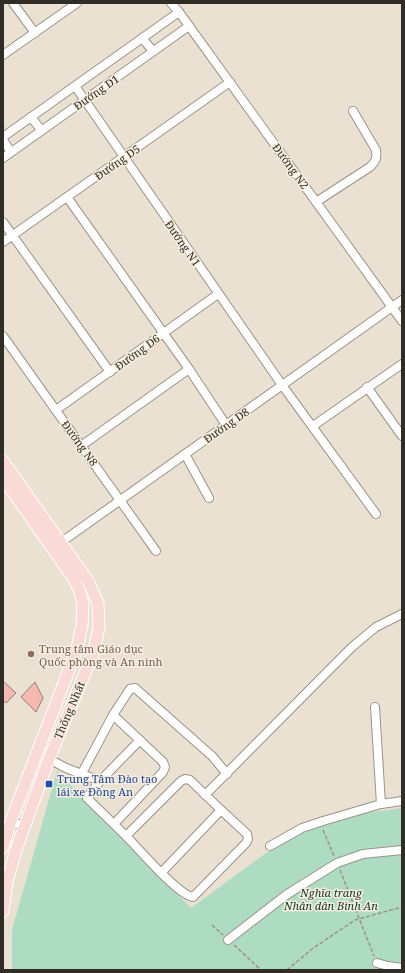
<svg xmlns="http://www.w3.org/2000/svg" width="405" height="973" font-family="'Noto Serif',serif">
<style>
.green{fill:#aedcc2}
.building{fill:#f5b9b2;stroke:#8f7e7b}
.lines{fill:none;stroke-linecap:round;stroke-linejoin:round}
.minor-casing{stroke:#9b9386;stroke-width:10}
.major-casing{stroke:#fff;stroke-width:13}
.path{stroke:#9a9488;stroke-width:1.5;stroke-dasharray:4 2;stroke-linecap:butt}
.minor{stroke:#fff;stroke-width:8}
.major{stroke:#fadad6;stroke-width:11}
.education-dot{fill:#8d6e63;stroke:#f7eedf;stroke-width:1.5}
.transit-dot{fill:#1a4fb4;stroke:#f7eedf;stroke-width:1.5}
.labels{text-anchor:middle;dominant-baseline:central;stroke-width:3;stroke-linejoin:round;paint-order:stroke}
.street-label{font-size:11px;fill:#302d27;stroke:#f7eedf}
.education-label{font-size:11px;fill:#785e54;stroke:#f7eedf;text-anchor:start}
.transit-label{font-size:11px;fill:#164399;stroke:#f7eedf;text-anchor:start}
.park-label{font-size:11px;font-style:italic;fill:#093622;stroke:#f7eedf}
</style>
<rect width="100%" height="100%" fill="#eae1d2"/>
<polygon class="green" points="57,771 191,908 266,853 329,818 402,808 402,970 12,970 12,930"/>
<g class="building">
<polygon points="3,681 16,693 6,703 3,700"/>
<polygon points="35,682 43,698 36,712 21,697"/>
</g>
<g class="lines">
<g class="minor-casing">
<g id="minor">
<polyline points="13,3 35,33"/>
<polyline points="171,3 179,12 402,321"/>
<polyline points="142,38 153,51"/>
<polyline points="3,55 77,3"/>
<polyline points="75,86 282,385 376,514"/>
<polyline points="31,117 41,130"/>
<polyline points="3,137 179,12"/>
<polyline points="3,140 11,152"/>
<polyline points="3,158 189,26"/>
<polyline points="67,197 189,369 226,425"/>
<path d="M316,202L370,167C376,161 377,159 376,150L353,111"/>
<polyline points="3,222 110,372"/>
<polyline points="3,242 230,82"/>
<polyline points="3,336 156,551"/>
<polyline points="367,387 402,436"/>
<polyline points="56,410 218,294"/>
<polyline points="313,426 402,364"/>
<polyline points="81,446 189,369"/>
<polyline points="185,454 209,498"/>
<polyline points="60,543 402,300"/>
<polyline points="375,707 381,804"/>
<polyline points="113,715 163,762 165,767 163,772 114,824"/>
<polyline points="49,759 66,768 100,781 140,740"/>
<polyline points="82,773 113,715 130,689 135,688 212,756 227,774"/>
<polyline points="100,781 87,798 126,836 181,781 185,779 190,780 221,810 161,873"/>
<polyline points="205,795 352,647 376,627 402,614"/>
<polyline points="3,825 10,823 26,825"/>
<path d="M126,836C139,849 178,895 193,897L246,843L248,839L247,834L221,810"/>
<polyline points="270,846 302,828 323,821 381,804 402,801"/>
<polyline points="228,940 286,895 337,863 363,854 402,850"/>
<polyline points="377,963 388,966 402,968"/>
</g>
</g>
<g class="major-casing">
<g id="major">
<polyline points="3,461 88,581 98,603 99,628 93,654 49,759 16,850 7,882 3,911"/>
<polyline points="3,478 74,579 79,590 83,603 82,625 77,649 10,823 3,847"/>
</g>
</g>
<g class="path">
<polyline points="323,830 334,856"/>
<polyline points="340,870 374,956"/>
<polyline points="212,925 223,935"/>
<polyline points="234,945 261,970"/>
<polyline points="287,970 312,949 355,920 402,907"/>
</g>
<use href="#minor" class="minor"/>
<use href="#major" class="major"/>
</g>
<circle class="education-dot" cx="31" cy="654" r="4"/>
<rect class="transit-dot" x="45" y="780" width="8" height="8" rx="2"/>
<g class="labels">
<g class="street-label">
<text transform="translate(96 92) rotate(-35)">Đướng D1</text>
<text transform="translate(117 162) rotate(-35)">Đướng D5</text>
<text transform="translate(291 166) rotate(54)">Đướng N2</text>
<text transform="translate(183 243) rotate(55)">Đướng N1</text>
<text transform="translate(137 352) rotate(-36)">Đường D6</text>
<text transform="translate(226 425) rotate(-35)">Đường D8</text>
<text transform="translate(80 443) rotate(54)">Đướng N8</text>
<text transform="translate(69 710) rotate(-67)">Thống Nhất</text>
</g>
<g class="education-label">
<text x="39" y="648">Trung tâm Giáo dục<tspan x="39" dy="13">Quốc phòng và An ninh</tspan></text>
</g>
<g class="transit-label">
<text x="57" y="778">Trung Tâm Đào tạo<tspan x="57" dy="13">lái xe Đồng An</tspan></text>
</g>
<g class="park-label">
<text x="331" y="892">Nghĩa trang<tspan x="331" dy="13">Nhân dân Bình An</tspan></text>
</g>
</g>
<rect width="405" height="973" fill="none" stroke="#302d27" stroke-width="8"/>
</svg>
